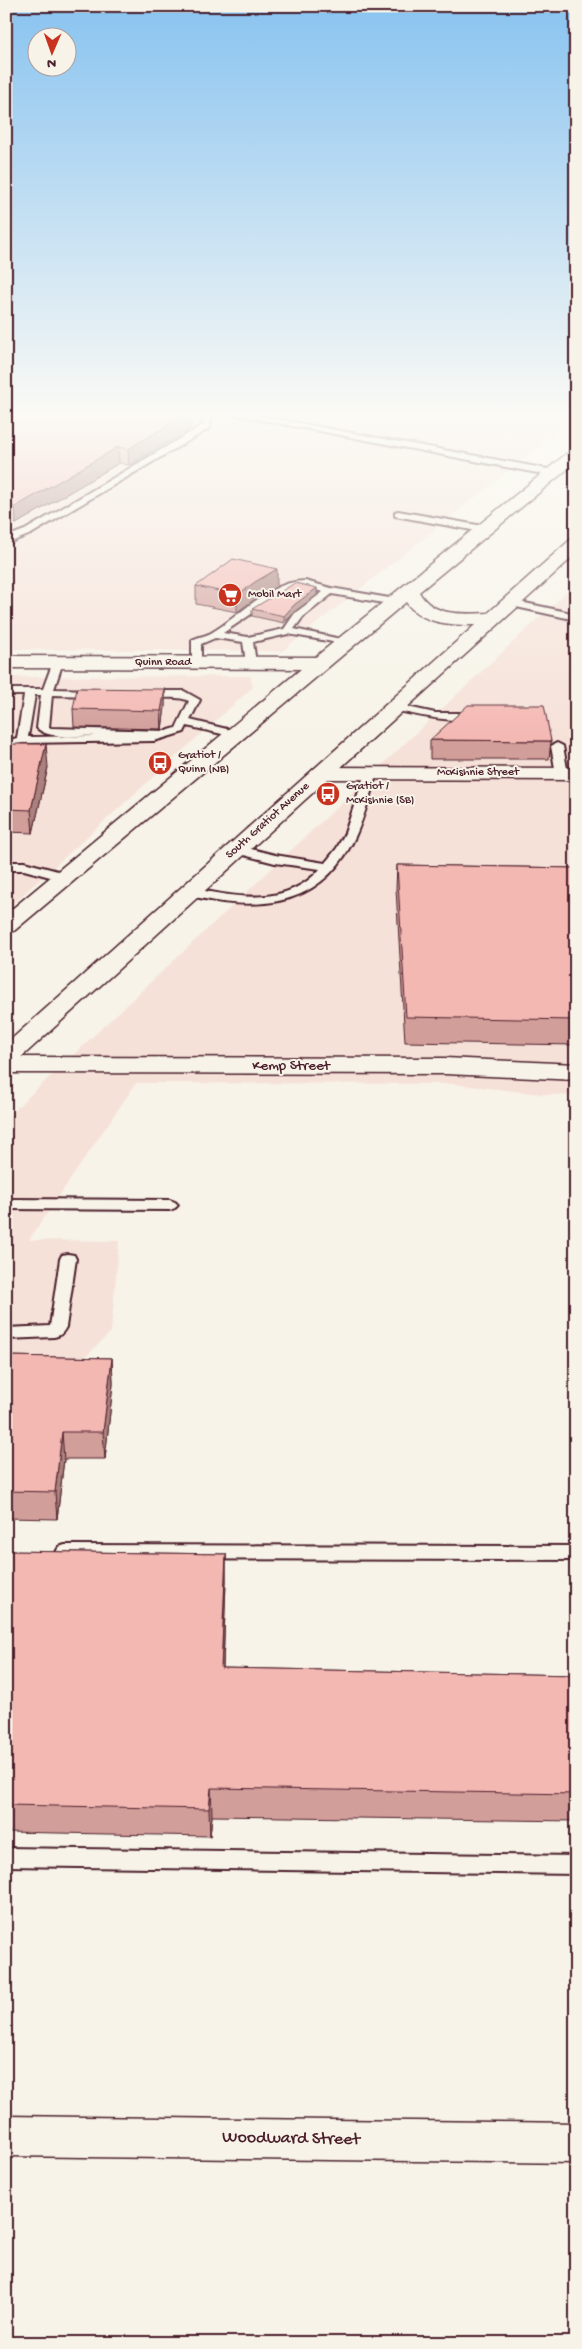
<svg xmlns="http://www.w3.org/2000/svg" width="582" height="2349" font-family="'Gochi Hand',sans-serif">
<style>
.built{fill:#f6e1d8}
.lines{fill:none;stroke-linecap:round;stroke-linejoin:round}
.service-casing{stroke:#4a1f2b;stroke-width:4}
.minor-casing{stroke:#4a1f2b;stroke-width:3}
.primary-casing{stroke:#4a1f2b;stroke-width:3}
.service{fill:#f7f3e8;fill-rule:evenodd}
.minor{fill:#f7f3e8;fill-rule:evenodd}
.primary{fill:#f7f3e8;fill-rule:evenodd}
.wall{fill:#d29e9a;stroke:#4a1f2b}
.shaded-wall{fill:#ab817d;stroke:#4a1f2b}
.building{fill:#f4b8b3;stroke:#4a1f2b}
.labels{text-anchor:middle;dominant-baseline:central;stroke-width:4;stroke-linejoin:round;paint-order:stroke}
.far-poi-label{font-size:12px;fill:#4a1f2b;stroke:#f7f3e8;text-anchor:start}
.far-street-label{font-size:12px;fill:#4a1f2b;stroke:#f7f3e8}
.street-label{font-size:15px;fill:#4a1f2b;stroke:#f7f3e8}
.near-street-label{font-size:18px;fill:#4a1f2b;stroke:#f7f3e8}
</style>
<rect width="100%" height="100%" fill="#f7f3e8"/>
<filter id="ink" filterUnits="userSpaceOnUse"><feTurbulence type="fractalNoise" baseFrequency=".02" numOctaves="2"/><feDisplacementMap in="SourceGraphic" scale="10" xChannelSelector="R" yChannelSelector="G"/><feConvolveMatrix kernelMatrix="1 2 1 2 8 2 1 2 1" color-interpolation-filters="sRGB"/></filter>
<g filter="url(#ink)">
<g class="built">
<polygon points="6,411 576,411 576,417 282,651 6,649"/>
<polygon points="576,583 576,1096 540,1094 454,1084 136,1083 29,1240 119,1241 111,1332 74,1368 6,1367 6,1118"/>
<polygon points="250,676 253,687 6,910 6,677"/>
</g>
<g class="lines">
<g class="service-casing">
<g id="service">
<polygon points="203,411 211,411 210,428 31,534 6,544 6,537 25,530 203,425"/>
<polygon points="215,411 233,411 553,470 557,473 553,476"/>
<polygon points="398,511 483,526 488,529 483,532 395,516 395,512"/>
<path d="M305,581L331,588L395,599L400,602L395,605L332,594L303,617L294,629L350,641V645L288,634L253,642L256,663L251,666L246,663L243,642L215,638L201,644V663L196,666L192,665V640C198,637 205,636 211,633C241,616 269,581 305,581ZM296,587H305L323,592L295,613L284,629L248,637L223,633L281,594Z"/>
<polygon points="511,600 576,614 576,620 507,605 507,601"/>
<path d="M58,659L63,662L54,689L95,690L100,693L95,696L52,695L49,727L51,728L166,731L176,728L189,701C175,693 150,703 141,694L146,691H184L200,700L190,720L239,732L241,734L235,737L187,726L184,732L154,741L22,743L6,747V741L17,738L24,695H6V689H43L53,662ZM35,695H41L37,728C49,740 79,735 95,736L28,737Z"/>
<path d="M394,704L435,713H472L478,716C465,727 407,713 390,709V705Z"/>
<polygon points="557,743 563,746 568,774 562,777 556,774 551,746"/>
<path d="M371,770L377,773C369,797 363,823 351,845C315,911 252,911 186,895L184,892L190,888C234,897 286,908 320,869L275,863L232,852L230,849L236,845L275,855L325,863L337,848L345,833L365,773Z"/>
<polygon points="6,862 24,862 69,874 71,877 65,881 24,870 6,870"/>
<polygon points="6,1199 170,1200 175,1202 178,1205 175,1208 170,1210 6,1209"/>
<path d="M68,1254L74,1255L76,1259L66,1327C63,1333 60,1336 54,1337L6,1339V1328L50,1326L60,1259L62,1255Z"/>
<polygon points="65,1545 576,1546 576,1560 65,1559 59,1557 56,1552 59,1547"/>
<polygon points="6,1848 576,1856 576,1874 6,1866"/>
</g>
</g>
<g class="minor-casing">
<g id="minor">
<polygon points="6,656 320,657 327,659 330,663 327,667 320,669 6,668"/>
<polygon points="321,767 576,768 576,780 321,779 314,777 310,773 314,769"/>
<polygon points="6,1057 445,1058 576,1064 576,1080 445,1074 6,1073"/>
<polygon points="6,2116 576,2123 576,2163 6,2156"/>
</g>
</g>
<g class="primary-casing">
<path id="primary" d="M576,449V462L419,592C433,617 462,614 488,613L570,540L576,539V554L15,1063L6,1066V1044L475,625C450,625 421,624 406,602L14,931L6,933V914L313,659L570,451Z"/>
</g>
<use href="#service" class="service"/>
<use href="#minor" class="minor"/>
<use href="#primary" class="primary"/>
</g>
<g class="wall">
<polygon points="6,411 190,412 191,428 129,465 119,463 16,524 6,521"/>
<polygon points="196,586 277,586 255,599 237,612 196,604"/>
<polygon points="317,588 317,595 294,612 284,623 252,616 252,609"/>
<polygon points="165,689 165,707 162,729 74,727 73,709"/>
<polygon points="430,740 551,741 549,759 430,759"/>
<polygon points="6,744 48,767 33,833 6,832"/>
<polygon points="397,865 576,868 576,1045 405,1042 396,889"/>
<polygon points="6,1356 112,1358 113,1384 105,1459 64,1459 57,1519 6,1518"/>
<polygon points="6,1551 226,1554 226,1581 223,1668 576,1675 576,1821 212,1816 210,1836 6,1832"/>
</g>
<g class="shaded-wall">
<polygon points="190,412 191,428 129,465 128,449"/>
<polygon points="118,447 119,463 16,524 15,507"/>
<polygon points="277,569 277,586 255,599 237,612 237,595 255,582"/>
<polygon points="317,588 317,595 294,612 284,623 284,616 294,605"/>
<polygon points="165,689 165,707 162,729 161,711"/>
<polygon points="46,744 48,767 33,833 31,810"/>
<polygon points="112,1358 113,1384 105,1459 103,1432"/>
<polygon points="62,1432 64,1459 57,1519 55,1492"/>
<polygon points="226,1554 226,1581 222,1695 221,1668"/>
<polygon points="211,1788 212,1816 210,1836 209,1809"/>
</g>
<g class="building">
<polygon points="6,411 186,411 190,412 128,449 118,447 15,507 6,505"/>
<polygon points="233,559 277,569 255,582 237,595 196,586"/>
<polygon points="295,583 317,588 294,605 284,616 252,609"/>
<polygon points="77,688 165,689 161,711 73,709"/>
<polygon points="468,705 544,705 551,741 430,740"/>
<polygon points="6,744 46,744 31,810 6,809"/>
<polygon points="397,865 576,868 576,1020 406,1017"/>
<polygon points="6,1356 112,1358 103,1432 62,1432 55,1492 6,1491"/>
<polygon points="6,1551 226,1554 221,1668 576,1675 576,1794 211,1788 209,1809 6,1805"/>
</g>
</g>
<linearGradient id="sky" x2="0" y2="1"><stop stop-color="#88c3f0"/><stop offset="0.56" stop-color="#fbfaf5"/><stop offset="1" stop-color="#fbfaf5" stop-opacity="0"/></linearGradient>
<rect width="582" height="740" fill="url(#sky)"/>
<defs>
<g id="supermarket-disc" transform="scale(1.25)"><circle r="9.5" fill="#c8321e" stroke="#f7f3e8"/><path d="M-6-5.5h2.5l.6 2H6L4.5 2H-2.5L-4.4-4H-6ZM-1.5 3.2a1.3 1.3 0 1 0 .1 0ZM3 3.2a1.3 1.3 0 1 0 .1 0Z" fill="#fff"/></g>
<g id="bus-disc" transform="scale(1.25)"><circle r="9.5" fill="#c8321e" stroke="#f7f3e8"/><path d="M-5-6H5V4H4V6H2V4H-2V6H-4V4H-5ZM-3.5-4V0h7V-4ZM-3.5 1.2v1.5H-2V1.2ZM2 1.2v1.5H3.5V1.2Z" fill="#fff"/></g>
</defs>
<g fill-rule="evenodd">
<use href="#supermarket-disc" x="230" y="595"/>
<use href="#bus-disc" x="160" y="763"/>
<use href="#bus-disc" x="328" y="794"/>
</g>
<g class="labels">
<g class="far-poi-label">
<text x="248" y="595">Mobil Mart</text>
<text x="178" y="756">Gratiot /<tspan x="178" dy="14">Quinn (NB)</tspan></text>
<text x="346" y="787">Gratiot /<tspan x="346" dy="14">McKishnie (SB)</tspan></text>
</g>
<g class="far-street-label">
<text x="163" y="663">Quinn Road</text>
<text x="478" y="773">McKishnie Street</text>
<text transform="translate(268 821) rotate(-42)">South Gratiot Avenue</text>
</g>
<g class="street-label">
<text x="291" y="1066">Kemp Street</text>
</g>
<g class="near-street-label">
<text transform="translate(291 2139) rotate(1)">Woodward Street</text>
</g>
</g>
<rect width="582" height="2349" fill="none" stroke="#f7f3e8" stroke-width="25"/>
<rect x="12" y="12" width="557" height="2324" fill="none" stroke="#4a1f2b" stroke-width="2" filter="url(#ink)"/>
<g transform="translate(52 52) rotate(182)"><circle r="24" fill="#f7f3e8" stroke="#b29e9c"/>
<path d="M0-4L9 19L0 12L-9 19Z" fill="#c8321e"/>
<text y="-8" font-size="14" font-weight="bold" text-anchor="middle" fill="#4a1f2b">N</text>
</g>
</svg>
